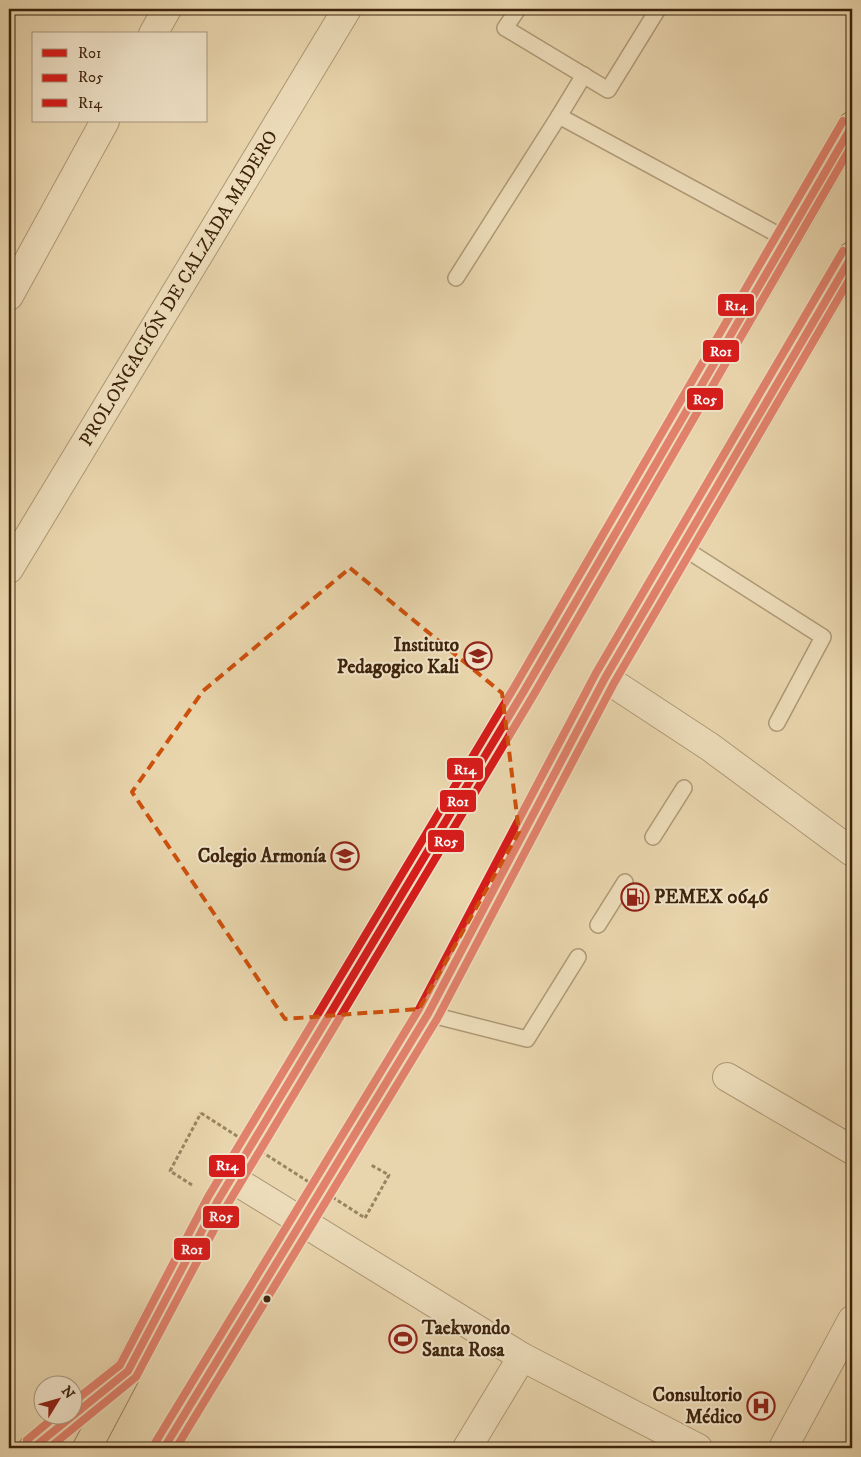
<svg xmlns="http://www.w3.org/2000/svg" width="861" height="1457" font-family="'IM FELL DW Pica',serif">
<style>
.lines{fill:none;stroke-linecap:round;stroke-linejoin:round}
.service-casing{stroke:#685034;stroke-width:18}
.minor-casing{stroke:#685034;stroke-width:30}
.tertiary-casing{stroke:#685034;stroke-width:30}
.primary-casing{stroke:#3d230b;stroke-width:30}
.trunk-casing{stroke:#3d230b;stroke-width:30}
.path{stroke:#3d230b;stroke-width:3;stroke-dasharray:4 2.5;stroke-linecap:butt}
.service{stroke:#f1e4ca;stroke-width:15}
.minor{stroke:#f1e4ca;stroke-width:28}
.tertiary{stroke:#f1e4ca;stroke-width:28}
.primary{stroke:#e9d6ad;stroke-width:28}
.trunk{stroke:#e9d6ad;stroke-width:28}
.path-bridge{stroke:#3d230b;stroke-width:3;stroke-dasharray:4 2.5;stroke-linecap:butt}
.bus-1-casing{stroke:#f1e4ca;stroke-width:11}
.bus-2-casing{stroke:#f1e4ca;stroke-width:11}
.bus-3-casing{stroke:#f1e4ca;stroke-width:11}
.bus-1{stroke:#d81b1b;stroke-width:8}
.bus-2{stroke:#d81b1b;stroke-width:8}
.bus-3{stroke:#d81b1b;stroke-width:8}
.marked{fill:none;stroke:#ce510c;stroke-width:4;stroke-dasharray:10 6;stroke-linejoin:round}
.bus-dot{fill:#3d230b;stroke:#f1e4ca;stroke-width:2}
.labels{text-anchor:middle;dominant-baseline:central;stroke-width:4;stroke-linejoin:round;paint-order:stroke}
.street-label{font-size:19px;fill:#3d230b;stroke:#f1e4ca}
.poi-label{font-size:19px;font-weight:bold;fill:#3d230b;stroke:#f1e4ca;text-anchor:end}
.line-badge{stroke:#f1e4ca;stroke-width:2}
.badge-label{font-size:14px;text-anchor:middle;font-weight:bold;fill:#fff}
</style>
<rect width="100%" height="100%" fill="#e9d6ad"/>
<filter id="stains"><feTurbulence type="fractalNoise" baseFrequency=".004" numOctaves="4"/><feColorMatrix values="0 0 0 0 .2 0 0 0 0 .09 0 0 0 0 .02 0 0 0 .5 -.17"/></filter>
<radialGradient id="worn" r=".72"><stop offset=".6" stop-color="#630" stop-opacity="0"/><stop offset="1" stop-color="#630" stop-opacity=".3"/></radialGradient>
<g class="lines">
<g class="service-casing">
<g id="service">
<polyline points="518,9 505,28 608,90 658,9"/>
<polyline points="559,116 584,75"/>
<polyline points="456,278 559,116 786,239"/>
<polyline points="682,547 823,637 777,723"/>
<polyline points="653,837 684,788"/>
<polyline points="598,925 625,882"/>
<polyline points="428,1014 527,1039 578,957"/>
</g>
</g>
<g class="minor-casing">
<g id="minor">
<polyline points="153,34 167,9"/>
<polyline points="9,296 105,121"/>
<polyline points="605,678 710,747 852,852"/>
<polyline points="727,1077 852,1150"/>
<polyline points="231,1178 522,1357 698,1448"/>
<polyline points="467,1448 522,1357"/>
<polyline points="783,1448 852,1320"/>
</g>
</g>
<g class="tertiary-casing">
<g id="tertiary">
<path id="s1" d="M9,569L347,9"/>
</g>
</g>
<g class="primary-casing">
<polyline id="primary" points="33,1448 128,1371"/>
</g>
<g class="trunk-casing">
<g id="trunk">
<polyline points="87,1448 217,1202 524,691 852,126"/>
<polyline points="164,1448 428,1014 605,678 852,256"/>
</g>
</g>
<g class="path">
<polyline points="192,1185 170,1171 201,1113"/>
<polyline points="365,1218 389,1175 371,1165"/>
</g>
<use href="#service" class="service"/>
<use href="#minor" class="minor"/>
<use href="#tertiary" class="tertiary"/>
<use href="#primary" class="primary"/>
<use href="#trunk" class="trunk"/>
<polyline class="path-bridge" points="201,1113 365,1218"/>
<g class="bus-1-casing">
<g id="bus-1">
<polyline points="33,1448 128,1371 217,1202 524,691 852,126"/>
<polyline points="164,1448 428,1014 605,678 852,256"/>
</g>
</g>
<g class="bus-2-casing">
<g id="bus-2">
<polyline points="49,1448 136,1377 226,1207 533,696 852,145"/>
<polyline points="176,1448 437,1019 614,683 852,275"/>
</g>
</g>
<g class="bus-3-casing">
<g id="bus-3">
<polyline points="72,1403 120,1365 208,1197 515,686 843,121"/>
<polyline points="27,1440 58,1414"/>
<polyline points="155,1443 419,1009 596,673 843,251"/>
</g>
</g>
<use href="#bus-1" class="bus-1"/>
<use href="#bus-2" class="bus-2"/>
<use href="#bus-3" class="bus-3"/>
</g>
<path d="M0 0H861V1457H0ZM350,568L502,693L519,832L419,1009L285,1019L132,792L203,691Z" fill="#e9d6ad" fill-opacity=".55" fill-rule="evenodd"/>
<path class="marked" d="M350,568L502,693L519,832L419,1009L285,1019L132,792L203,691Z"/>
<defs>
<g id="school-ring" transform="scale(1.4375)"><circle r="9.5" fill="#f1e4ca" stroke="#8f2418" stroke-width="1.5"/><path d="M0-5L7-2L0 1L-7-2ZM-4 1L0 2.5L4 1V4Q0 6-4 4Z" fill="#8f2418"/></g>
<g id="fuel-ring" transform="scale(1.4375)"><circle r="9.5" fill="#f1e4ca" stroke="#8f2418" stroke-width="1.5"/><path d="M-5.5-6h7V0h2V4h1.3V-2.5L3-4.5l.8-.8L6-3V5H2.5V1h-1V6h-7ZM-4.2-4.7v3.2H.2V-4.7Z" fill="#8f2418"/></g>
<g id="stadium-ring" transform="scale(1.4375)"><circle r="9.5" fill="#f1e4ca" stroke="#8f2418" stroke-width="1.5"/><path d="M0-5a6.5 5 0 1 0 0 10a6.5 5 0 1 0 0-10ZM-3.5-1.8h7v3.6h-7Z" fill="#8f2418"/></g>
<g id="hospital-ring" transform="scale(1.4375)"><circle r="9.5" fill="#f1e4ca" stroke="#8f2418" stroke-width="1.5"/><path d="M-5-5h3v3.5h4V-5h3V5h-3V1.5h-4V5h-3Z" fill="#8f2418"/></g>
</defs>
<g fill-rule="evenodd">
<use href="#school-ring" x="478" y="656"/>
<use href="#school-ring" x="345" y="856"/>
<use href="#fuel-ring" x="635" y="897"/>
<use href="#stadium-ring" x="403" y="1339"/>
<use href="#hospital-ring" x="761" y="1406"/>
</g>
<circle class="bus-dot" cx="267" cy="1299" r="4.5"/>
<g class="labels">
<g class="street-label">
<text stroke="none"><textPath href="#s1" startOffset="328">PROLONGACIÓN DE CALZADA MADERO</textPath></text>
</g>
<g class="poi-label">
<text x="459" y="645">Instituto<tspan x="459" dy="22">Pedagogico Kali</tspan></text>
<text x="326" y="856">Colegio Armonía</text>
<text x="654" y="897" text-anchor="start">PEMEX 0646</text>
<text x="422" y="1328" text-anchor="start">Taekwondo<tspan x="422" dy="22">Santa Rosa</tspan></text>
<text x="742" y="1395">Consultorio<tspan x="742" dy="22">Médico</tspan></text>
</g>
</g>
<g class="line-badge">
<rect x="717" y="293" width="38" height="24" rx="5" fill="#d81b1b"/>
<rect x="702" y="339" width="38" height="24" rx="5" fill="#d81b1b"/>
<rect x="686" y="387" width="38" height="24" rx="5" fill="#d81b1b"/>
<rect x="446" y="757" width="38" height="24" rx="5" fill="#d81b1b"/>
<rect x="439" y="789" width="38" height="24" rx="5" fill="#d81b1b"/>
<rect x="427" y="829" width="38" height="24" rx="5" fill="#d81b1b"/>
<rect x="208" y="1154" width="38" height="24" rx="5" fill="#d81b1b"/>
<rect x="202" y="1205" width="38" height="24" rx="5" fill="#d81b1b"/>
<rect x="173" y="1237" width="38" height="24" rx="5" fill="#d81b1b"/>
</g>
<g class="badge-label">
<text x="736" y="310">R14</text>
<text x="721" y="356">R01</text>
<text x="705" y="404">R05</text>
<text x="465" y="774">R14</text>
<text x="458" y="806">R01</text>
<text x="446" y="846">R05</text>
<text x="227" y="1170">R14</text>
<text x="221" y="1221">R05</text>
<text x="192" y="1254">R01</text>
</g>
<rect width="861" height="1457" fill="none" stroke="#e9d6ad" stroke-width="30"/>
<rect x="10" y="10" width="841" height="1437" fill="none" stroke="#3d230b" stroke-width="2.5"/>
<rect x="15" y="15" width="831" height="1427" fill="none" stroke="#3d230b"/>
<rect x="32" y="32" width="175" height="90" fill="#f1e4ca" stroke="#a9977e"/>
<rect x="42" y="49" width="25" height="8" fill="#d81b1b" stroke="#a9977e"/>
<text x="78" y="58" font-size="15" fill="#3d230b">R01</text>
<rect x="42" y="74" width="25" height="8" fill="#d81b1b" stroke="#a9977e"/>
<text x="78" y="82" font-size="15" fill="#3d230b">R05</text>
<rect x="42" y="99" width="25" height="8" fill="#d81b1b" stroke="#a9977e"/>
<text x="78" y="108" font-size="15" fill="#3d230b">R14</text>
<g transform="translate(58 1400) rotate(53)"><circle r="24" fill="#f1e4ca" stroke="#a9977e"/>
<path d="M0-4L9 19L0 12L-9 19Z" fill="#8f2418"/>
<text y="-8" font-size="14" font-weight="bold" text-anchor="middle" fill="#3d230b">N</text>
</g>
<rect width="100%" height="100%" filter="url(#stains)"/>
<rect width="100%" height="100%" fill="url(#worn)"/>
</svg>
